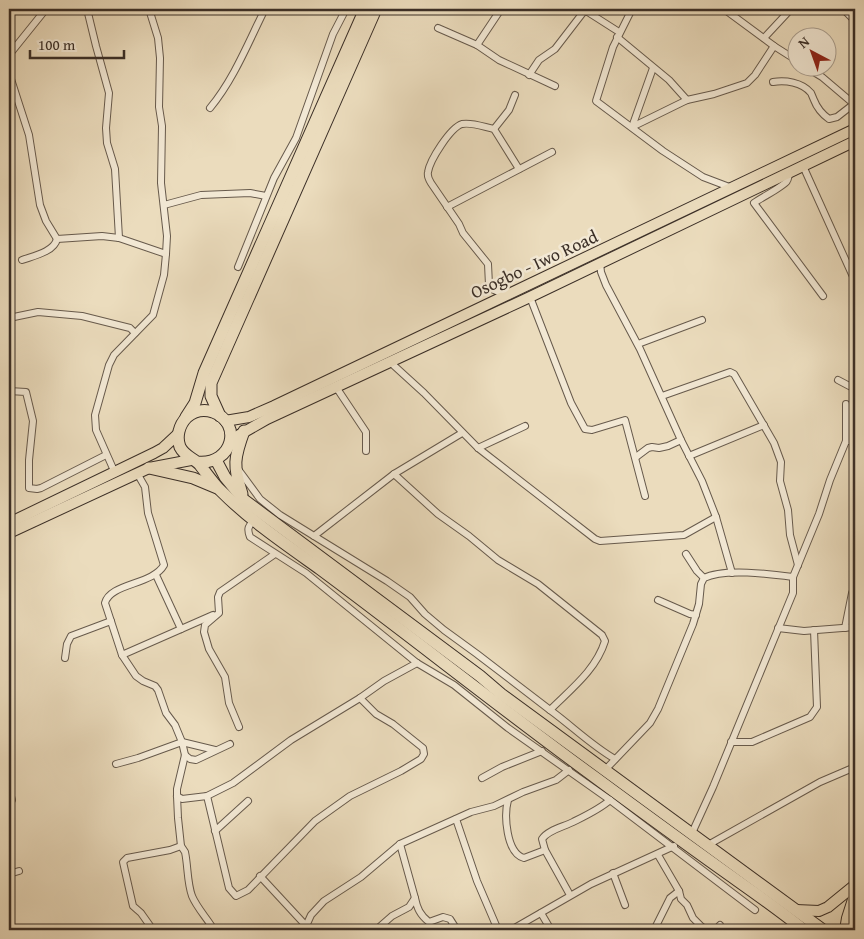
<svg xmlns="http://www.w3.org/2000/svg" width="864" height="939" font-family="'Gentium Book Plus',serif">
<style>
.lines{fill:none;stroke-linecap:round;stroke-linejoin:round}
.minor-casing{stroke:#675a4c;stroke-width:8}
.primary-casing{stroke:#3b2f27;stroke-width:12}
.trunk-casing{stroke:#3b2f27;stroke-width:13}
.minor{stroke:#f2e8d4;stroke-width:6}
.primary{stroke:#ebdcbd;stroke-width:10}
.trunk{stroke:#ebdcbd;stroke-width:11}
.labels{text-anchor:middle;dominant-baseline:central;stroke-width:5;stroke-linejoin:round;paint-order:stroke}
.street-label{font-size:18px;fill:#3b2f27;stroke:#f2e8d4}
</style>
<rect width="100%" height="100%" fill="#ebdcbd"/>
<filter id="stains"><feTurbulence type="fractalNoise" baseFrequency=".004" numOctaves="4"/><feColorMatrix values="0 0 0 0 .2 0 0 0 0 .09 0 0 0 0 .02 0 0 0 .5 -.17"/></filter>
<radialGradient id="worn" r=".72"><stop offset=".6" stop-color="#630" stop-opacity="0"/><stop offset="1" stop-color="#630" stop-opacity=".3"/></radialGradient>
<g class="lines">
<g class="minor-casing">
<g id="minor">
<polyline points="87,9 96,46 109,93 106,128 107,143 115,169 119,238"/>
<polyline points="583,9 619,32"/>
<polyline points="632,9 613,47 596,101 663,151 703,177 732,188"/>
<polyline points="724,9 774,46 796,60"/>
<polyline points="843,9 855,21"/>
<polyline points="438,28 477,45 499,60 555,86"/>
<polyline points="617,37 669,80 687,100"/>
<polyline points="764,38 791,9"/>
<polyline points="477,45 501,9"/>
<polyline points="9,55 46,9"/>
<polyline points="807,68 822,77 855,105"/>
<polyline points="9,73 29,135 40,205 46,221 57,239"/>
<polyline points="529,75 539,60 555,49 585,10"/>
<path d="M773,82C785,80 802,82 811,93C812,95 813,98 814,100C817,108 822,114 829,119L837,117L855,103"/>
<path d="M210,108C234,79 248,43 265,9"/>
<polyline points="632,127 687,100 714,94 747,83 755,75 774,46"/>
<polyline points="632,127 653,68"/>
<polyline points="494,129 509,110 515,95"/>
<polyline points="803,166 855,281"/>
<path d="M789,173C789,174 788,180 787,181C783,187 762,197 754,203L823,296"/>
<polyline points="164,205 201,195 250,193 266,196"/>
<polyline points="447,207 552,152"/>
<polyline points="57,239 102,236 119,238 166,254"/>
<path d="M22,260C33,256 54,252 57,239"/>
<polyline points="600,263 601,272 606,285 640,349 681,440 702,481 716,517 732,573"/>
<polyline points="238,267 274,178 296,138 333,34 346,9"/>
<path d="M505,295L492,289L489,285L488,264L463,233L459,224L431,183C429,180 427,177 428,172C430,160 450,128 462,124C472,122 484,127 494,129L519,169"/>
<polyline points="530,297 571,403 585,429 592,430 625,420 645,496"/>
<polyline points="9,318 38,312 82,316 130,328 135,333"/>
<polyline points="638,344 702,320"/>
<polyline points="390,362 424,393 478,448 595,539 600,541 684,535 716,517"/>
<polyline points="838,380 855,389"/>
<polyline points="336,387 366,432 366,451"/>
<polyline points="9,391 26,392 33,421 29,460 29,488 37,489 41,488 106,455"/>
<polyline points="662,396 730,372 734,374 774,443 781,462 780,481 788,510 790,535 798,565"/>
<polyline points="846,441 855,441"/>
<polyline points="478,448 525,426"/>
<polyline points="689,456 764,425"/>
<polyline points="636,457 648,448 652,447 659,448 668,446 681,440"/>
<polyline points="238,469 260,499 280,515 314,536 394,474 462,433"/>
<polyline points="115,473 96,430 95,415 109,365 114,355 153,315 164,275 166,254 167,236 161,183 162,126 159,107 160,58 158,38 149,9"/>
<path d="M137,473L145,487L148,513L164,565C153,585 110,583 105,603L122,655L136,676L143,681L155,686L158,690L166,713L175,725L182,742L185,755L177,789V796L178,818L181,846L185,852C188,866 187,882 192,896C197,908 207,918 214,930"/>
<path d="M394,474L438,514L469,536L498,560L538,584L602,635L605,641C596,670 571,689 550,710C572,726 592,746 615,759"/>
<path d="M253,521C248,527 247,529 250,537L306,573L417,663L454,685L508,728L610,800L755,910"/>
<polyline points="314,536 387,581 410,597 425,614 444,630 477,654 550,710"/>
<polyline points="686,554 697,571 704,578"/>
<polyline points="156,575 181,629"/>
<polyline points="658,600 690,614 696,615"/>
<polyline points="778,628 804,631 855,627"/>
<polyline points="845,628 852,593 855,586"/>
<polyline points="122,655 213,615"/>
<polyline points="65,658 67,644 71,636 111,621"/>
<polyline points="239,727 229,703 225,677 209,649 204,632 205,625 219,613 218,597 220,592 275,554"/>
<polyline points="731,742 752,742 810,717 817,707 814,630"/>
<polyline points="185,755 190,759 196,760 230,744"/>
<polyline points="116,764 138,758 182,742 215,750"/>
<path d="M605,770L650,723L658,709L693,624L699,604L701,584L704,578C724,568 770,574 793,577"/>
<polyline points="482,778 502,767 542,751"/>
<polyline points="9,789 12,800 9,804"/>
<polyline points="177,796 182,799 207,796 233,783 291,740 360,698 384,681 417,663"/>
<polyline points="207,796 229,888 236,896 248,890 315,821 350,796 401,771 421,759 424,754 423,748 393,724 376,714 360,698"/>
<path d="M508,800C504,815 506,853 524,858L545,850"/>
<polyline points="456,819 477,881 498,930"/>
<polyline points="215,831 248,801"/>
<polyline points="692,833 713,787 793,593 793,577 819,514 830,480 846,441 846,404"/>
<polyline points="400,844 415,898"/>
<polyline points="708,845 820,782 855,767"/>
<polyline points="658,855 679,891 681,899 687,905 693,918 702,927 710,930"/>
<polyline points="613,873 625,905"/>
<polyline points="9,874 19,871"/>
<polyline points="260,876 310,930"/>
<path d="M570,895L545,850L542,839C548,830 563,827 573,822C585,816 600,809 610,800"/>
<polyline points="541,913 551,930"/>
<polyline points="306,926 311,915 324,901 361,877 400,844 471,812 494,806 523,792 556,780 569,770"/>
<polyline points="153,930 141,913 133,906 123,862 127,858 170,850 181,846"/>
<path d="M376,930L392,916L409,907L415,898C417,908 420,915 429,922L443,917L450,919L457,930"/>
<polyline points="511,930 591,884 674,846"/>
<polyline points="654,930 670,898 679,891"/>
<polyline points="715,930 720,925"/>
</g>
</g>
<g class="primary-casing">
<g id="primary">
<polyline points="225,421 249,417 274,406 855,129"/>
<polyline points="239,435 267,419 530,297 855,141"/>
<polyline points="9,523 154,453 163,448 178,434"/>
<polyline points="9,533 149,468 191,460"/>
<polyline points="796,910 819,911 828,907 855,885"/>
<polyline points="845,930 847,918 855,893"/>
</g>
</g>
<g class="trunk-casing">
<g id="trunk">
<polyline points="220,416 211,396 211,383 376,9"/>
<polyline points="186,417 195,403 204,373 365,9"/>
<polyline points="216,460 225,477 244,500 480,676 501,694 823,930"/>
<path d="M198,462C233,465 243,423 213,412C204,409 194,411 187,417C179,425 176,437 180,447C185,457 194,458 200,465C207,474 213,483 221,491C251,521 285,544 320,569C413,638 503,710 596,778C638,809 679,839 721,869C749,889 777,908 804,930"/>
<polyline points="149,468 193,478 217,488"/>
<path d="M242,494C233,466 234,458 244,431"/>
</g>
</g>
<use href="#minor" class="minor"/>
<use href="#primary" class="primary"/>
<use href="#trunk" class="trunk"/>
</g>
<g class="labels">
<g class="street-label">
<text transform="translate(534 264) rotate(-25)">Osogbo - Iwo Road</text>
</g>
</g>
<rect width="864" height="939" fill="none" stroke="#ebdcbd" stroke-width="30"/>
<rect x="10" y="10" width="844" height="919" fill="none" stroke="#3b2f27" stroke-width="2.5"/>
<rect x="15" y="15" width="834" height="909" fill="none" stroke="#3b2f27"/>
<g transform="translate(812 52) rotate(319)"><circle r="24" fill="#f2e8d4" stroke="#a99e8f"/>
<path d="M0-4L9 19L0 12L-9 19Z" fill="#8f2418"/>
<text y="-8" font-size="14" font-weight="bold" text-anchor="middle" fill="#3b2f27">N</text>
</g>
<path d="M30 50v8h94v-8" fill="none" stroke="#3b2f27" stroke-width="2.5"/>
<text x="38" y="50" font-size="15" fill="#3b2f27" stroke="#f2e8d4" stroke-width="4" paint-order="stroke">100 m</text>
<rect width="100%" height="100%" filter="url(#stains)"/>
<rect width="100%" height="100%" fill="url(#worn)"/>
</svg>
